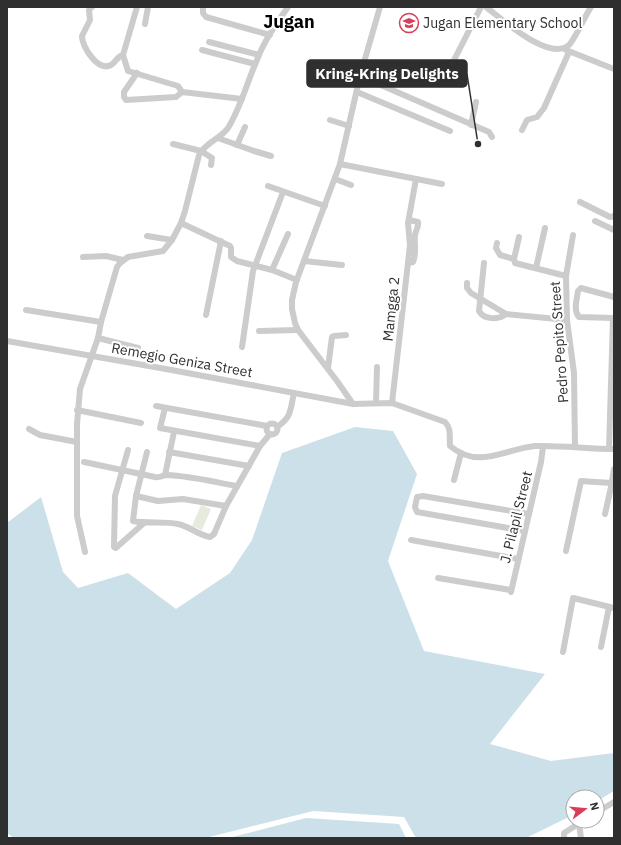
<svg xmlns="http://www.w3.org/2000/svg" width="621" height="845" font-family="'IBM Plex Sans',sans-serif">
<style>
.green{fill:#e6ebde}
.water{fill:#cbe0e9}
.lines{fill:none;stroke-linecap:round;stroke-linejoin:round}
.minor{stroke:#ccc;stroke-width:6}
.labels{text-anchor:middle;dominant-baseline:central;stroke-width:4;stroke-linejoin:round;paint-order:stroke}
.poi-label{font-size:14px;fill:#2f2f2f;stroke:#fff;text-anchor:start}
.street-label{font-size:14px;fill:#2f2f2f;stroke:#fff}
.district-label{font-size:18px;font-weight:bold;fill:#000;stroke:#fff}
.leader{fill:none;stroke:#2f2f2f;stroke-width:1.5}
.callout-dot{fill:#2f2f2f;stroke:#fff;stroke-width:1.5}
.callout{fill:#2f2f2f;stroke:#2f2f2f;stroke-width:1.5}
.callout-label{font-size:15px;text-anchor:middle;font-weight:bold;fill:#fff}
</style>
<rect width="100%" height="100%" fill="#fff"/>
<polygon class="green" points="201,505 211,509 202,530 192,526"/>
<g class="water">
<polygon points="355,427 393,431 417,474 388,561 424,651 545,674 490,744 551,761 614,753 614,791 597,801 597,797 573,797 573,815 526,838 416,838 404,817 313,811 205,838 14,838 7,833 7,523 41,497 63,572 78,588 128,573 176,609 230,573 252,540 282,453"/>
<polygon points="306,818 399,824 406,838 229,838"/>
</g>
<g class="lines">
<g class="minor">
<path d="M92,7L89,10L90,20L82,36C82,47 98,72 111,65C116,62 117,56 123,55"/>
<polyline points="137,7 123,55 128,71 178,86 182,92"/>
<polyline points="203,7 203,13 206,17 270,35"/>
<path d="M486,7C502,19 549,62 569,45C575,39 585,16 591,7"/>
<polyline points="145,24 148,7"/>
<polyline points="209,42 259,55"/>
<polyline points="202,50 255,64"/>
<polyline points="566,50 614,69"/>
<polyline points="449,70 481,7"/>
<polyline points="137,73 124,92 124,97 126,100 176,97 182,92 242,99"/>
<polyline points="360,76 489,132 492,137"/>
<polyline points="357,92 450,131"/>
<polyline points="330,120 349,126"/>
<polyline points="471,125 476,102"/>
<polyline points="522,130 527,120 537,117 544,108 569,52"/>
<polyline points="218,138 254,151 271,156"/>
<polyline points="173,144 201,151 212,158 211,165"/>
<polyline points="237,145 245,127"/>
<polyline points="340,164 442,184"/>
<polyline points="335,179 351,185"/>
<polyline points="268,186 325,206"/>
<polyline points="580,202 610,217 614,216"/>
<polyline points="595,221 614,230"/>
<polyline points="181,223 230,246 231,248 231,257 237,261 272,270 297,280"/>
<polyline points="573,235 566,276 567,320 574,373 575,447"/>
<polyline points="147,236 172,240"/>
<polyline points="519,237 514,259 515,263 566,276"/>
<polyline points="497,243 496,248 500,255 514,259"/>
<polyline points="83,257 106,256 123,260"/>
<polyline points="304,261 342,265"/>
<path d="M408,263L413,262C417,254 414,244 415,235C416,230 419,226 418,222L409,220"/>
<path d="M484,263L479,311C484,320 499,320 506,314"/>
<polyline points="536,268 545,228"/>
<polyline points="272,270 288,234"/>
<polyline points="467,283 467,288 471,293 506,314 567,320"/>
<path d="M614,297L581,288L578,291C577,299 573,310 579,317L614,318"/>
<polyline points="26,310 101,322"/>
<polyline points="206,315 221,241"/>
<polyline points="259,331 298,330"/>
<polyline points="98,338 138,348"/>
<path d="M7,341L166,369L353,404L392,403L445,422C452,429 449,437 450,446C479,470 504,449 535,446C561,445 588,449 614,449"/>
<polyline points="242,347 253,271 283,192"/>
<polyline points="328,368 332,337 334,336 346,335"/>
<polyline points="376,403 377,367"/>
<polyline points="392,403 410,245 408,223 416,179"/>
<polyline points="353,404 337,381 298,330 295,323 292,309 292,300 296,282 340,164 360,76 380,7"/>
<polyline points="156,406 267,426"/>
<polyline points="165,408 160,428 260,446"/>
<polyline points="77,410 141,423"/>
<circle cx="272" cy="429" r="5.5"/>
<path d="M277,427C292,417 290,410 294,393"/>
<polyline points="29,429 40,435 77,442"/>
<polyline points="609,449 613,318"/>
<polyline points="128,450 115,496 114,547 116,548 118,546 144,523"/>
<path d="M147,452L136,496L133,521C147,524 165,521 178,524C189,526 198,535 210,537L214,534L226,506L260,446L270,434"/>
<polyline points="169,452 249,466"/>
<path d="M84,462L155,477C161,478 163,475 167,475C191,476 214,482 237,486"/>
<polyline points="165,475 174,432"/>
<polyline points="454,480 461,453"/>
<polyline points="136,496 158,501 183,499 226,506"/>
<polyline points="605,514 611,487 614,469"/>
<polyline points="525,531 417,512 415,507 417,497 423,496 529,514"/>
<polyline points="411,540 518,559"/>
<polyline points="566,551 581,481 611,483"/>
<path d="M85,552L77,516V424L80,389L98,338L101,322L117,267L120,263L128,257L163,251L172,240L181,223L185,211L199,155C205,143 220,139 228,128C241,107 247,82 257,60C264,41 276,24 288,7"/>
<polyline points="438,578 511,590"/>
<polyline points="511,592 541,462 543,447"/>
<polyline points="601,647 609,607"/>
<polyline points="563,652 573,598 614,608"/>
<polyline points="597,812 614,802"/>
<polyline points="579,824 581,838"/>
<polyline points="564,838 564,833 583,821"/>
</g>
</g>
<defs>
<g id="school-ring" transform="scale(1)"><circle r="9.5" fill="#fff" stroke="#d93e58" stroke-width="1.5"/><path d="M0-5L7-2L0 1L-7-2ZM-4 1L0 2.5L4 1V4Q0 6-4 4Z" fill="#d93e58"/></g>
</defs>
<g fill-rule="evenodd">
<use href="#school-ring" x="409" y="23"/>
</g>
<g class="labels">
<g class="poi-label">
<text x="423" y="23">Jugan Elementary School</text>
</g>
<g class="street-label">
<text transform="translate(391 309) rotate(-84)">Mamgga 2</text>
<text transform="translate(559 342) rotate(-94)">Pedro Pepito Street</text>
<text transform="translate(182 360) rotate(10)">Remegio Geniza Street</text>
<text transform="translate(516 517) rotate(-76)">J. Pilapil Street</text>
</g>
<g class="district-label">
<text x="289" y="21">Jugan</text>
</g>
</g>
<path class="leader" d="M478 144L467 74"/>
<circle class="callout-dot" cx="478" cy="144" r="4"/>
<rect class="callout" x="307" y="60" width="160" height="27" rx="4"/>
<g class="callout-label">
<text x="387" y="79">Kring-Kring Delights</text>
</g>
<rect width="621" height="845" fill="none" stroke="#2f2f2f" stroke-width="16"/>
<g transform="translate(585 809) rotate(74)"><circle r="19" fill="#ffffff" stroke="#acacac"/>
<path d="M0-3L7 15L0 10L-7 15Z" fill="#d93e58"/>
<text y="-6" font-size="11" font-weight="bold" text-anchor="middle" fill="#2f2f2f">N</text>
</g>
</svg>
